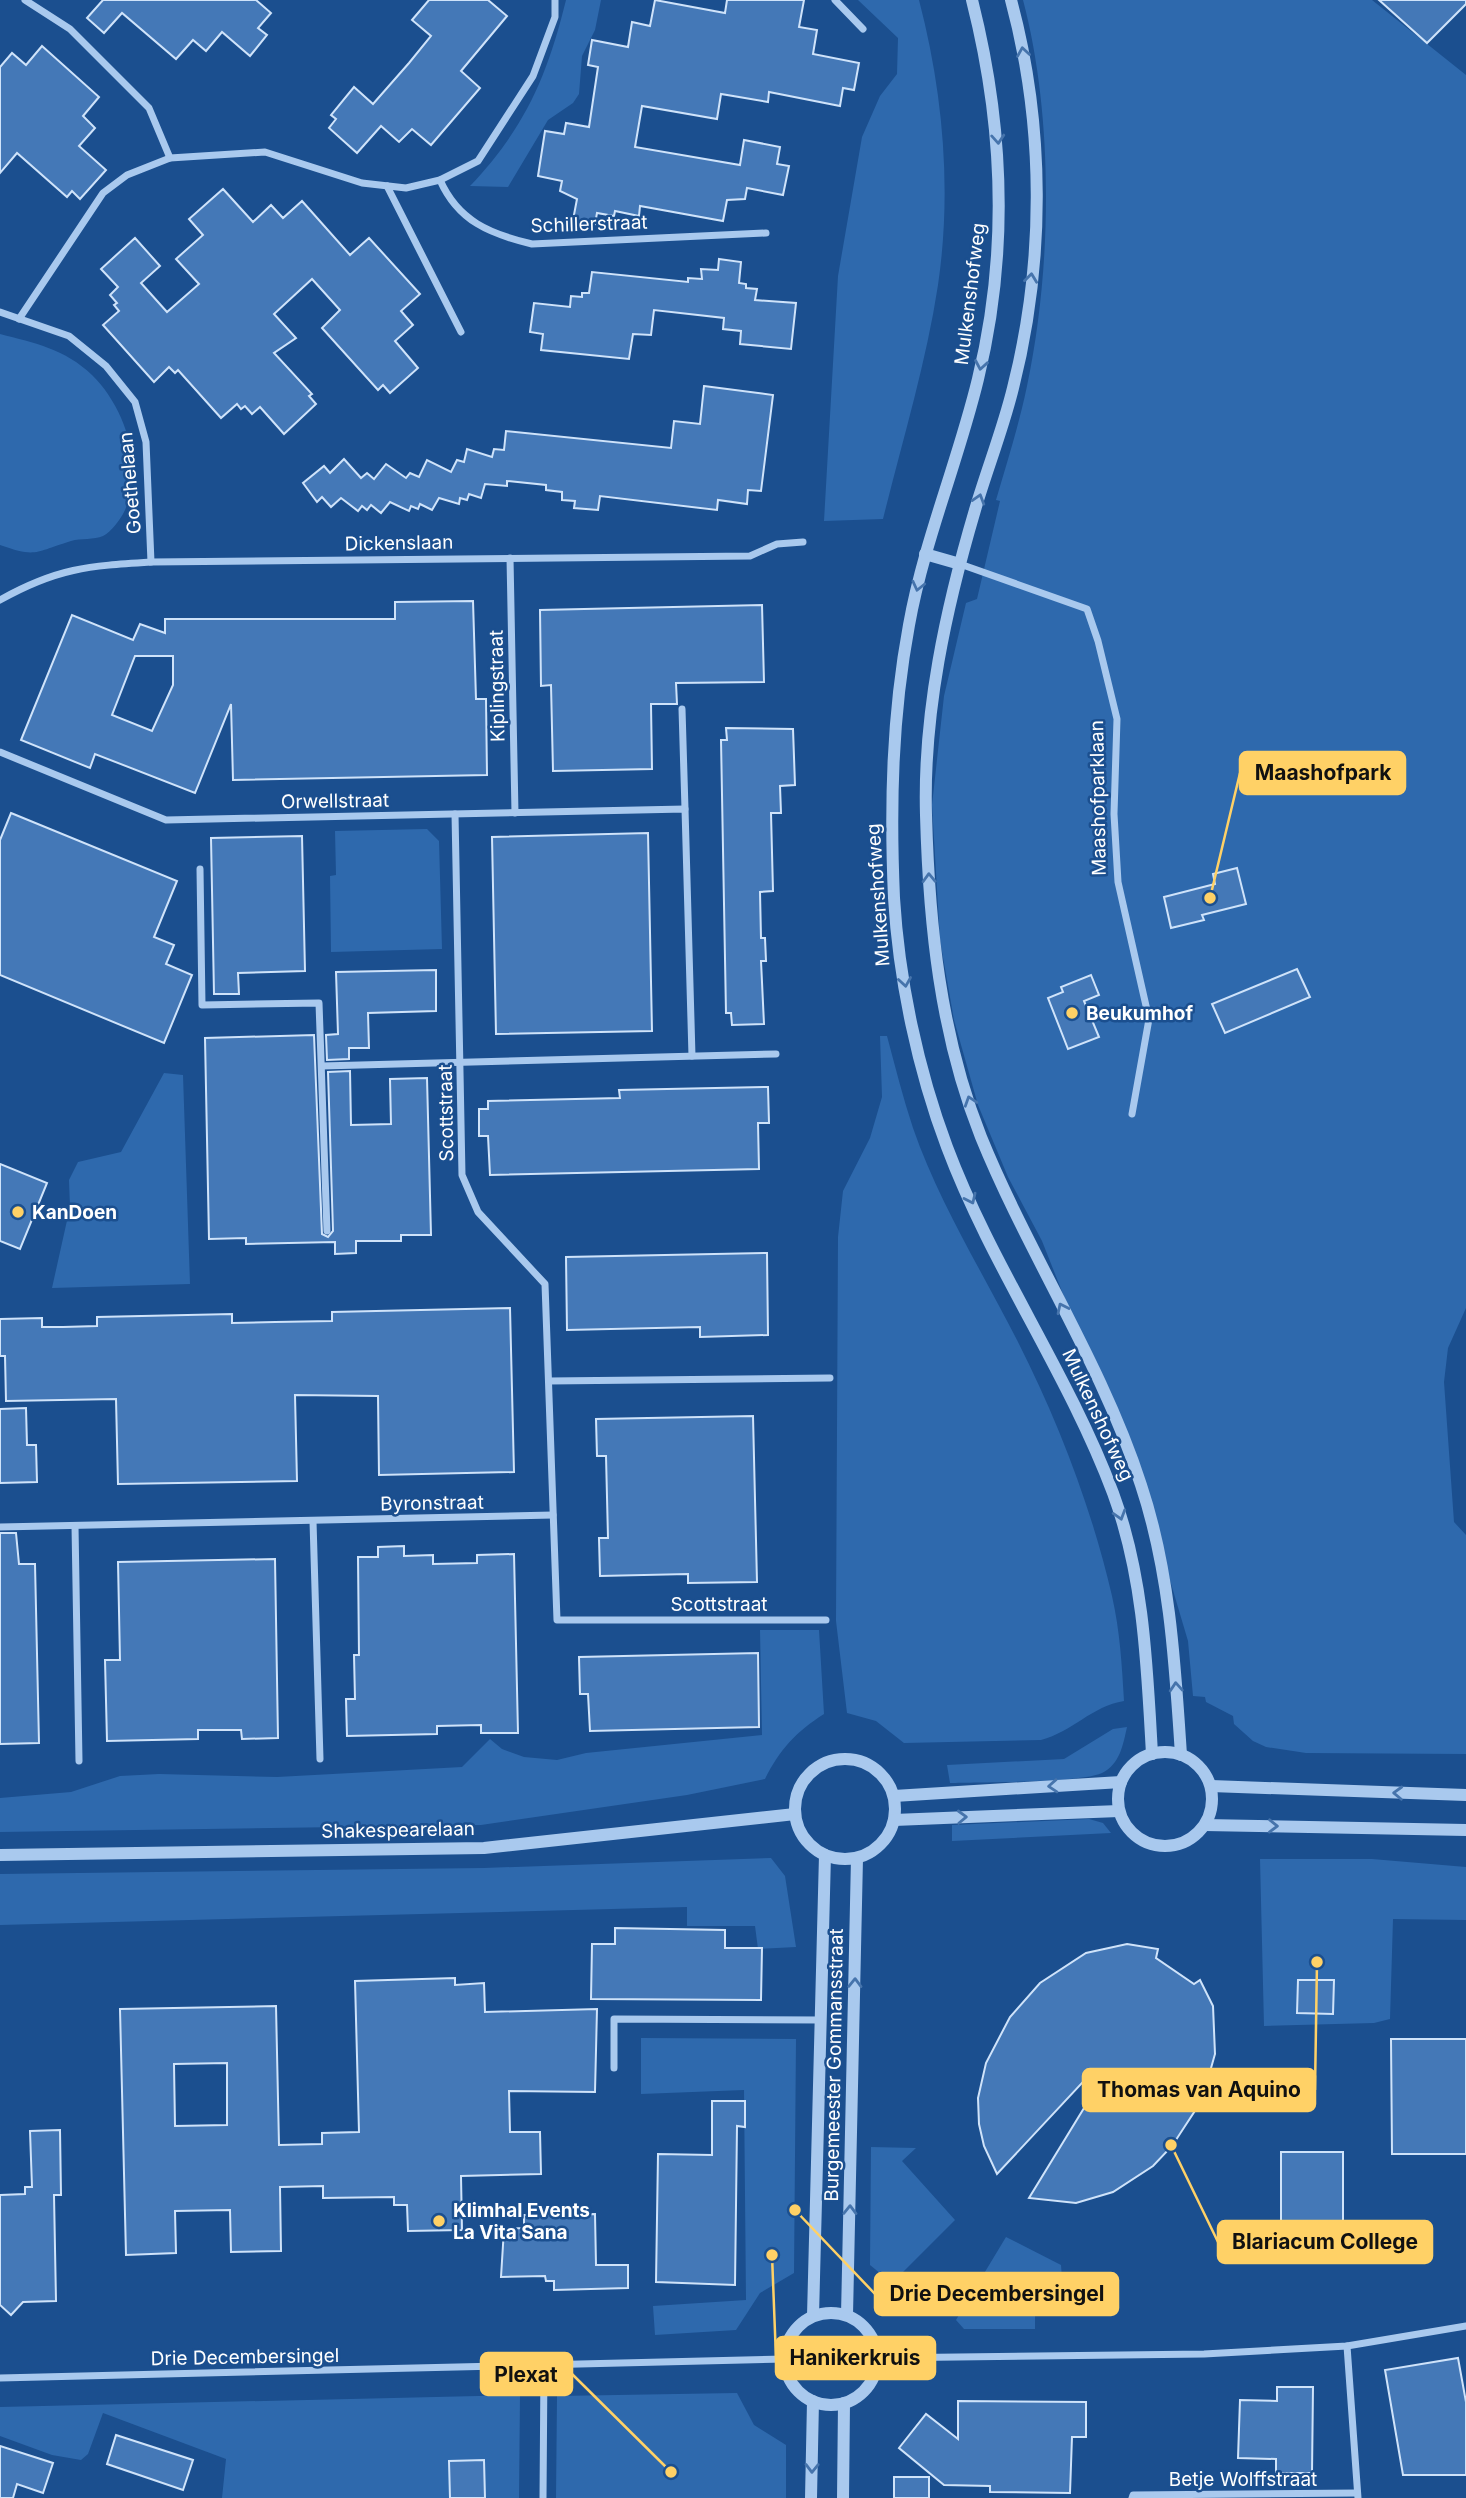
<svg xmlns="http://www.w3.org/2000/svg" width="1466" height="2498" font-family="Inter,sans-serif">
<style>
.green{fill:#2e69ad}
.building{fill:#4478b7;stroke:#cfe3fa;stroke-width:2;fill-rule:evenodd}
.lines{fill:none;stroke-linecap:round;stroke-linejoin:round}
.minor{stroke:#a9c9ee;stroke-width:7}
.tertiary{stroke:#a9c9ee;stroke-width:12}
.oneway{stroke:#4674ac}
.poi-dot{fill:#ffd166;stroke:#1b4f8f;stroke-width:2.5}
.labels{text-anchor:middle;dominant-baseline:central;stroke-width:5;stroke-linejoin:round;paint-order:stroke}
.street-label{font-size:19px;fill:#fff;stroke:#1b4f8f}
.poi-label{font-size:19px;font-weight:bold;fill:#fff;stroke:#1b4f8f;text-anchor:start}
.leader{fill:none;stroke:#ffd166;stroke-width:2.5}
.callout-dot{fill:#ffd166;stroke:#1b4f8f;stroke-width:2.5}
.callout{fill:#ffd166;stroke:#ffd166;stroke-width:2.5}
.callout-label{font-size:21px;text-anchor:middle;font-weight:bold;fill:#111}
</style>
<rect width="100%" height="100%" fill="#1b4f8f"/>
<g class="green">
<path d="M566,0H601L595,30L582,56L579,94L573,103L548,120L508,187L470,186C525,128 547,77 566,0Z"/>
<path d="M858,0H919C943,92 952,190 938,285C926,364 902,442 883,519L824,521L838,276L862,137L880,96L897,74L898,38Z"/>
<path d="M1023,0H1372L1466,75V1308L1448,1348L1444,1382L1454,1522L1466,1535V1754L1306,1753L1266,1747L1253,1741L1234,1724L1233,1716L1206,1702L1205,1697L1193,1696L1188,1641L1151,1516L1042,1241L1008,1177L978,1105L954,1020L940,940L932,805L944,696L966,603L977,599L1000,501L996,500C1007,462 1019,425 1027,386C1052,268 1054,117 1023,0Z"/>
<path d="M0,334C35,343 65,349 92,375C125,407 146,469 124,512C120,520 111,532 103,536C94,540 81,538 71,541C35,552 37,558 0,545Z"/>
<polygon points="427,829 439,841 442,949 331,952 330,876 336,875 335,831"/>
<path d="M880,1036H887C895,1066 903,1098 913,1128C939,1203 982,1271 1018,1342C1058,1421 1092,1509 1112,1596C1120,1631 1122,1666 1124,1701C1092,1706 1072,1732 1041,1740L904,1743L876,1721L847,1713L836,1621L838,1237L843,1191L870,1138L882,1097Z"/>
<polygon points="164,1073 183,1075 190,1284 52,1288 70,1207 69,1180 78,1162 121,1152"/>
<path d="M760,1630H819L824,1714C796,1732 780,1749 765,1779L687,1795L481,1825L0,1832V1798L71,1792L120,1776L159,1774L277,1777L462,1767L490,1739L502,1749L524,1757L557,1760L586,1753L762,1735Z"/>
<path d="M1127,1727C1123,1745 1120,1764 1102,1773C1081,1783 979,1782 950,1783L947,1765L1064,1759L1113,1729Z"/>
<polygon points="1089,1819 1103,1823 1111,1833 952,1841 952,1825"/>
<polygon points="771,1858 785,1876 796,1947 758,1949 755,1926 687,1926 687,1907 0,1925 0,1874 484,1868"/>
<polygon points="1260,1859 1372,1859 1466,1867 1466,1920 1393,1919 1390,2019 1374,2023 1264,2026"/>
<polygon points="641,2038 796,2039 794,2273 760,2293 736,2330 655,2335 653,2306 746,2300 744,2090 641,2094"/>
<polygon points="871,2147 916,2148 902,2161 955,2220 892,2283 870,2265"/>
<polygon points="1006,2237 1061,2265 1062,2279 1035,2314 1035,2329 964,2329 956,2320"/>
<polygon points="737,2393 754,2425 786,2445 786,2498 556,2498 557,2396"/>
<polygon points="520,2395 519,2498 222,2498 226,2459 103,2413 88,2454 81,2460 52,2455 0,2436 0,2407"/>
</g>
<g class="building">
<polygon points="103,0 256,0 271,13 258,28 267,35 250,56 222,32 206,51 193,40 176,59 122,13 104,33 87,18"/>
<polygon points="429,0 488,0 507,16 461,71 480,88 431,145 412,129 399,142 381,126 357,153 329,128 336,119 331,115 354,87 373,104 409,63 431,36 412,20"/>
<polygon points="655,0 725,13 727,0 804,0 799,27 817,30 813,54 859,63 854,90 843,88 840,106 769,92 768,102 721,94 717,119 642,106 635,147 740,165 744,140 780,147 777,164 789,166 783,195 747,188 745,199 727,200 723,221 640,206 639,216 615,211 614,216 597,213 595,224 573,220 577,199 560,191 562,181 538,176 545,131 564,134 566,123 589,127 598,67 588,65 592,40 628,47 632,22 650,26"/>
<polygon points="1379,0 1466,0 1466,4 1427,43"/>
<polygon points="42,46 99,97 83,116 95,128 79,146 106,170 80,199 72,191 67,197 17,153 0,173 0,67 12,53 26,65"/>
<polygon points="223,189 253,222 271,205 283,218 302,201 350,255 369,238 420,294 401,311 413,325 395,341 418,368 390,393 383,385 378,390 322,328 340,310 312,279 274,314 296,338 274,353 312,394 309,396 316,404 284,434 260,407 252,414 245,406 241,409 237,404 221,418 178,370 175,373 169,367 154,382 103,325 119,311 114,305 117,303 110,295 118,287 101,269 135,238 160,266 141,283 167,312 199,284 176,259 203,235 189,219"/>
<polygon points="719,259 741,262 739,283 746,284 746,288 757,289 755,300 796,303 791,349 740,344 741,331 723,329 724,318 654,310 651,335 633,334 629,359 541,350 543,334 530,332 534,303 570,307 571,296 582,297 582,293 589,293 592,272 688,282 688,278 702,279 701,269 718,270"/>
<polygon points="704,386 773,395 761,491 748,490 747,504 718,500 717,510 600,496 598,510 574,508 575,501 562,500 562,492 546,490 546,485 507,481 507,486 485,484 481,498 469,494 467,500 460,498 459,504 439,498 432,510 420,504 418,509 411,506 409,511 390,502 381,513 371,505 367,510 362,506 358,511 341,498 331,507 322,497 317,502 303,483 324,466 330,473 344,459 361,478 367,473 374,479 386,464 406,478 410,473 419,477 427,460 451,472 457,460 464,462 467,449 492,457 494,449 504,450 506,431 671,448 674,421 700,424"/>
<path d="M473,601L476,699H486L487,775L233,780L231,704L195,793L95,754L90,768L21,740L72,615L133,640L140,624L165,633V619H395V602ZM135,656H173V685L152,731L112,715Z"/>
<polygon points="762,605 764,682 676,683 677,704 651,704 652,769 553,771 551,685 541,686 540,610"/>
<polygon points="726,728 793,729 795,785 780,786 781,813 771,813 773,891 760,892 761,938 765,938 766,961 761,961 764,1024 732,1025 731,1013 726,1013 721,740 727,740"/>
<polygon points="11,813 177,881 154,937 174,945 166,964 192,975 164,1043 0,975 0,840"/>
<polygon points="648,833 652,1031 496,1034 492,837"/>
<polygon points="302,836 305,971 238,973 239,994 214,994 211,838"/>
<polygon points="1237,868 1246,904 1202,915 1204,920 1171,928 1164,897 1215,884 1213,874"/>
<polygon points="1297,969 1310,997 1225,1033 1212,1004"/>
<polygon points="436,970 436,1011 368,1013 369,1048 349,1048 349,1059 327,1060 326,1035 338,1034 336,972"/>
<polygon points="1091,975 1099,995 1084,1001 1099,1037 1068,1049 1048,998 1063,992 1061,987"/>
<polygon points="314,1035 322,1234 328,1237 333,1231 328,1072 350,1071 351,1125 391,1124 390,1079 427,1078 431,1235 401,1235 401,1241 356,1241 356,1253 335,1254 335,1242 246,1244 246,1238 209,1239 205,1038"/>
<polygon points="768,1087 769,1123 758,1123 759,1169 490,1175 488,1136 479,1136 479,1109 488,1109 488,1101 620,1098 619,1090"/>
<polygon points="0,1164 47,1183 20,1249 0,1241"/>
<polygon points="767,1253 768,1335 700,1337 700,1327 567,1330 566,1257"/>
<polygon points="510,1308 514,1472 379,1475 378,1396 295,1395 297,1481 118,1484 116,1399 6,1401 5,1356 0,1356 0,1319 42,1318 42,1327 63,1327 97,1326 97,1317 232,1314 232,1323 275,1322 332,1321 332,1312"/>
<polygon points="26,1408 27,1445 36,1445 37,1482 0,1483 0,1409"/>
<polygon points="753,1416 757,1582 688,1583 688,1574 600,1576 599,1538 608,1538 606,1456 597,1456 596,1419"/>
<polygon points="0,1533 16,1533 19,1564 35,1564 39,1743 0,1744"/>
<polygon points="404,1546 404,1556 433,1555 433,1564 477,1563 477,1555 514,1554 518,1733 481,1733 481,1725 437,1726 437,1734 347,1736 346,1699 355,1699 354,1655 359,1655 358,1557 378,1557 378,1547"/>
<polygon points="275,1559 278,1738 242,1739 241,1730 198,1730 198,1739 107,1741 105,1660 120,1660 118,1562"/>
<polygon points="758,1653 759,1727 590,1731 588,1694 580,1694 579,1657"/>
<polygon points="615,1928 725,1930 725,1948 762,1948 761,2000 591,1999 592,1944 615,1944"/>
<polygon points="1127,1944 1158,1949 1156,1958 1194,1984 1200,1980 1213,2006 1215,2054 1202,2100 1172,2146 1153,2166 1113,2192 1076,2203 1029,2198 1103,2077 1094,2070 997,2174 984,2146 979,2124 978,2098 986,2063 1010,2017 1040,1983 1086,1953"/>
<path d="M455,1978V1985L484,1983L485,2012L597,2009L595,2092L509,2091L510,2132H540L541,2174L461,2176L462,2230L408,2231L407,2205H394V2197L323,2198V2186L280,2187L281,2251L231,2252L230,2210L175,2211L176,2253L126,2255L120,2009L276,2006L279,2145L322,2144V2133L359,2132L355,1981ZM227,2063V2125L175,2126L174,2064Z"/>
<polygon points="1298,1980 1334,1980 1333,2014 1297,2013"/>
<polygon points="1391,2039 1466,2039 1466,2154 1392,2154"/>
<polygon points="712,2101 745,2101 745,2127 737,2126 735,2285 656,2282 658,2154 712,2155"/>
<polygon points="60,2130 61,2195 54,2195 56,2301 23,2302 11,2315 0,2305 0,2195 25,2194 25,2187 32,2187 30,2131"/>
<polygon points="1281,2152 1343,2152 1343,2238 1326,2253 1317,2243 1290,2241 1290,2228 1281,2223"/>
<polygon points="595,2214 596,2265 628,2265 628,2288 554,2290 554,2281 546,2281 545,2276 501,2277 504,2229 524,2228 524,2215"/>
<polygon points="1458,2358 1466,2402 1466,2475 1403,2475 1385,2370"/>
<polygon points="1277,2387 1313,2387 1312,2473 1276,2473 1276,2459 1238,2458 1240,2400 1277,2401"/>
<polygon points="958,2401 1086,2402 1086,2437 1072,2437 1070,2493 990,2492 990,2486 944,2485 899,2448 926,2414 958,2439"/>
<polygon points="116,2435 193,2460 183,2490 107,2464"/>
<polygon points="0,2446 53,2463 43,2493 17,2484 13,2498 0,2498"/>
<polygon points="484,2460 485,2498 450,2498 449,2461"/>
<rect x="894" y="2477" width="35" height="21"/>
</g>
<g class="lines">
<g class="minor">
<polyline points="25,0 70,29 149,108 170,158"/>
<polyline points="835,0 863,29"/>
<path d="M440,180C458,221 490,234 532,244L766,233"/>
<polyline points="387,186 461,332"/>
<polyline points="0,312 69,336 106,366 135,402 146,442 151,562"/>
<polyline points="19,319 103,193 127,175 170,158 265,152 362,183 406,188 440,180 478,161 533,76 555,17 555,0"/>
<polyline points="510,558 515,813"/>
<polyline points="960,564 1087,609 1098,641 1117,719 1114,814 1118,882 1149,1019 1132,1114"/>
<path d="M0,600C57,568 88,566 151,562L750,556L777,544L803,542"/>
<polyline points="682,709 685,809"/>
<polyline points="0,752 166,820 685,809 692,1056"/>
<polyline points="455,814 462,1175 478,1212 545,1284 557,1620 826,1620"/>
<polyline points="200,869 202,1005 319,1003 327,1231"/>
<polyline points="322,1066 776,1054"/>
<polyline points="549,1381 830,1378"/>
<polyline points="313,1521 320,1759"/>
<polyline points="75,1526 79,1761"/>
<polyline points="0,1527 553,1515"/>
<polyline points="614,2068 614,2019 821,2020"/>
<polyline points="1347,2346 1358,2498"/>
<polyline points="877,2358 1204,2354 1347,2346 1466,2326"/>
<polyline points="0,2378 785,2359"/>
<polyline points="543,2498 544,2365"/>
<polyline points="1132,2498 1133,2495 1357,2493"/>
</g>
<g class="tertiary">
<path d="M972,0C1004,126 1009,252 978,379C958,462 924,541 909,625C892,716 890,806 894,898C899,981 918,1070 947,1147C992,1267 1068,1373 1113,1493C1144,1577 1147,1666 1152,1754"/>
<path d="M1011,0C1045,126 1045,262 1013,388C1003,429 987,469 975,510C946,608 923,713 926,815C929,924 940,1034 981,1137C1029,1255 1102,1364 1141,1485C1170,1572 1175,1664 1181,1755"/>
<polyline points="925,554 960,564"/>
<circle cx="1165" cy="1799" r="47"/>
<circle cx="845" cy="1809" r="50"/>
<polyline points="1211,1786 1466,1795"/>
<polyline points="894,1796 1121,1782"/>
<polyline points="894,1820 1119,1811"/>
<polyline points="1205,1825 1466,1830"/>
<polyline points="0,1855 484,1848 795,1814"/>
<circle cx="831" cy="2359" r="46"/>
<polyline points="847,2315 857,1858"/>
<polyline points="813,2316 825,1855"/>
<polyline points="811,2498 813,2401"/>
<polyline points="843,2498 844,2403"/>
</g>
</g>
<defs><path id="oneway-chevron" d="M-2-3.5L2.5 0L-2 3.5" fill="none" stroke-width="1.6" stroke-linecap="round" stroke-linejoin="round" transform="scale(1.75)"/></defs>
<g class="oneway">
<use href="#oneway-chevron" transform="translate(1023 52) rotate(-99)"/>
<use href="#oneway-chevron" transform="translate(998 139) rotate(86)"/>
<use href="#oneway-chevron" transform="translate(1031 278) rotate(-83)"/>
<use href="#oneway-chevron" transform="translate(981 365) rotate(100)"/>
<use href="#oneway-chevron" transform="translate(979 499) rotate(-73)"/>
<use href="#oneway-chevron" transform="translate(918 586) rotate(103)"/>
<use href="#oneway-chevron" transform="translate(929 878) rotate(-92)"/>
<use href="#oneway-chevron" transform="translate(905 982) rotate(81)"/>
<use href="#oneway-chevron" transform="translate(970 1101) rotate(-108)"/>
<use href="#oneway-chevron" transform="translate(971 1199) rotate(65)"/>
<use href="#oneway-chevron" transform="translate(1062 1308) rotate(-116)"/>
<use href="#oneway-chevron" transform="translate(1120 1515) rotate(73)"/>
<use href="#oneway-chevron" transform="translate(1176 1687) rotate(-94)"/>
<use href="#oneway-chevron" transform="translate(1053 1786) rotate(176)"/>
<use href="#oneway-chevron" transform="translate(1398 1793) rotate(-178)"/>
<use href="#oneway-chevron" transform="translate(962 1817) rotate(-2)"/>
<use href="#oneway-chevron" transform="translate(1273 1826) rotate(1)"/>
<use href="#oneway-chevron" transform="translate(855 1983) rotate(-89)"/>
<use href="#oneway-chevron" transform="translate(850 2210) rotate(-89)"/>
<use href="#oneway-chevron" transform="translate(812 2468) rotate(91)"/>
</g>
<g class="poi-dot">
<circle cx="1072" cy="1013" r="7"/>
<circle cx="18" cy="1212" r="7"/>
<circle cx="439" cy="2221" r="7"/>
</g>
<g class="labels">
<g class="street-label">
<text transform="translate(589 224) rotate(-2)">Schillerstraat</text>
<text transform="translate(970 294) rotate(-83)">Mulkenshofweg</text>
<text transform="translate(130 483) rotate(-95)">Goethelaan</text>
<text transform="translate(399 543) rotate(-1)">Dickenslaan</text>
<text transform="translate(497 686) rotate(-91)">Kiplingstraat</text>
<text transform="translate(1098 798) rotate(-91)">Maashofparklaan</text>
<text transform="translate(335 801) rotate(-1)">Orwellstraat</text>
<text transform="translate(878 895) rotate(-94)">Mulkenshofweg</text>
<text transform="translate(446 1113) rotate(-91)">Scottstraat</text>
<text transform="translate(1098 1415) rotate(65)">Mulkenshofweg</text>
<text transform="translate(432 1503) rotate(-1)">Byronstraat</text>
<text x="719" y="1604">Scottstraat</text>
<text transform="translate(398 1830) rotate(-1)">Shakespearelaan</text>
<text transform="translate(834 2065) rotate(-89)">Burgemeester Gommansstraat</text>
<text transform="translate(245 2357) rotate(-1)">Drie Decembersingel</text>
<text x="1243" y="2479">Betje Wolffstraat</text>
</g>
<g class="poi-label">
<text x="1086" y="1013">Beukumhof</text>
<text x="32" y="1212">KanDoen</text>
<text x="453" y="2210">Klimhal Events<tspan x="453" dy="22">La Vita Sana</tspan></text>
</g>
</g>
<path class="leader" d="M1210 898L1240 773M1317 1962L1315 2090M1171 2145L1218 2242M795 2210L875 2294M772 2255L776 2358M671 2472L572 2374"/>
<g class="callout-dot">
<circle cx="1210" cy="898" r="7"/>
<circle cx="1317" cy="1962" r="7"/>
<circle cx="1171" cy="2145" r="7"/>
<circle cx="795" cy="2210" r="7"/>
<circle cx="772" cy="2255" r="7"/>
<circle cx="671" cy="2472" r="7"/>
</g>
<g class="callout">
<rect x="1240" y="752" width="165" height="42" rx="7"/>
<rect x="1083" y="2069" width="232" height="42" rx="7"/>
<rect x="1218" y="2221" width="214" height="42" rx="7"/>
<rect x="875" y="2273" width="243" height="42" rx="7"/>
<rect x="776" y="2337" width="159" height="42" rx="7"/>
<rect x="481" y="2353" width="91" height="42" rx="7"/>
</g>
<g class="callout-label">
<text x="1323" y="780">Maashofpark</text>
<text x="1199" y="2097">Thomas van Aquino</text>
<text x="1325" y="2249">Blariacum College</text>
<text x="997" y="2301">Drie Decembersingel</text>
<text x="855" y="2365">Hanikerkruis</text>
<text x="526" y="2382">Plexat</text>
</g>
</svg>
